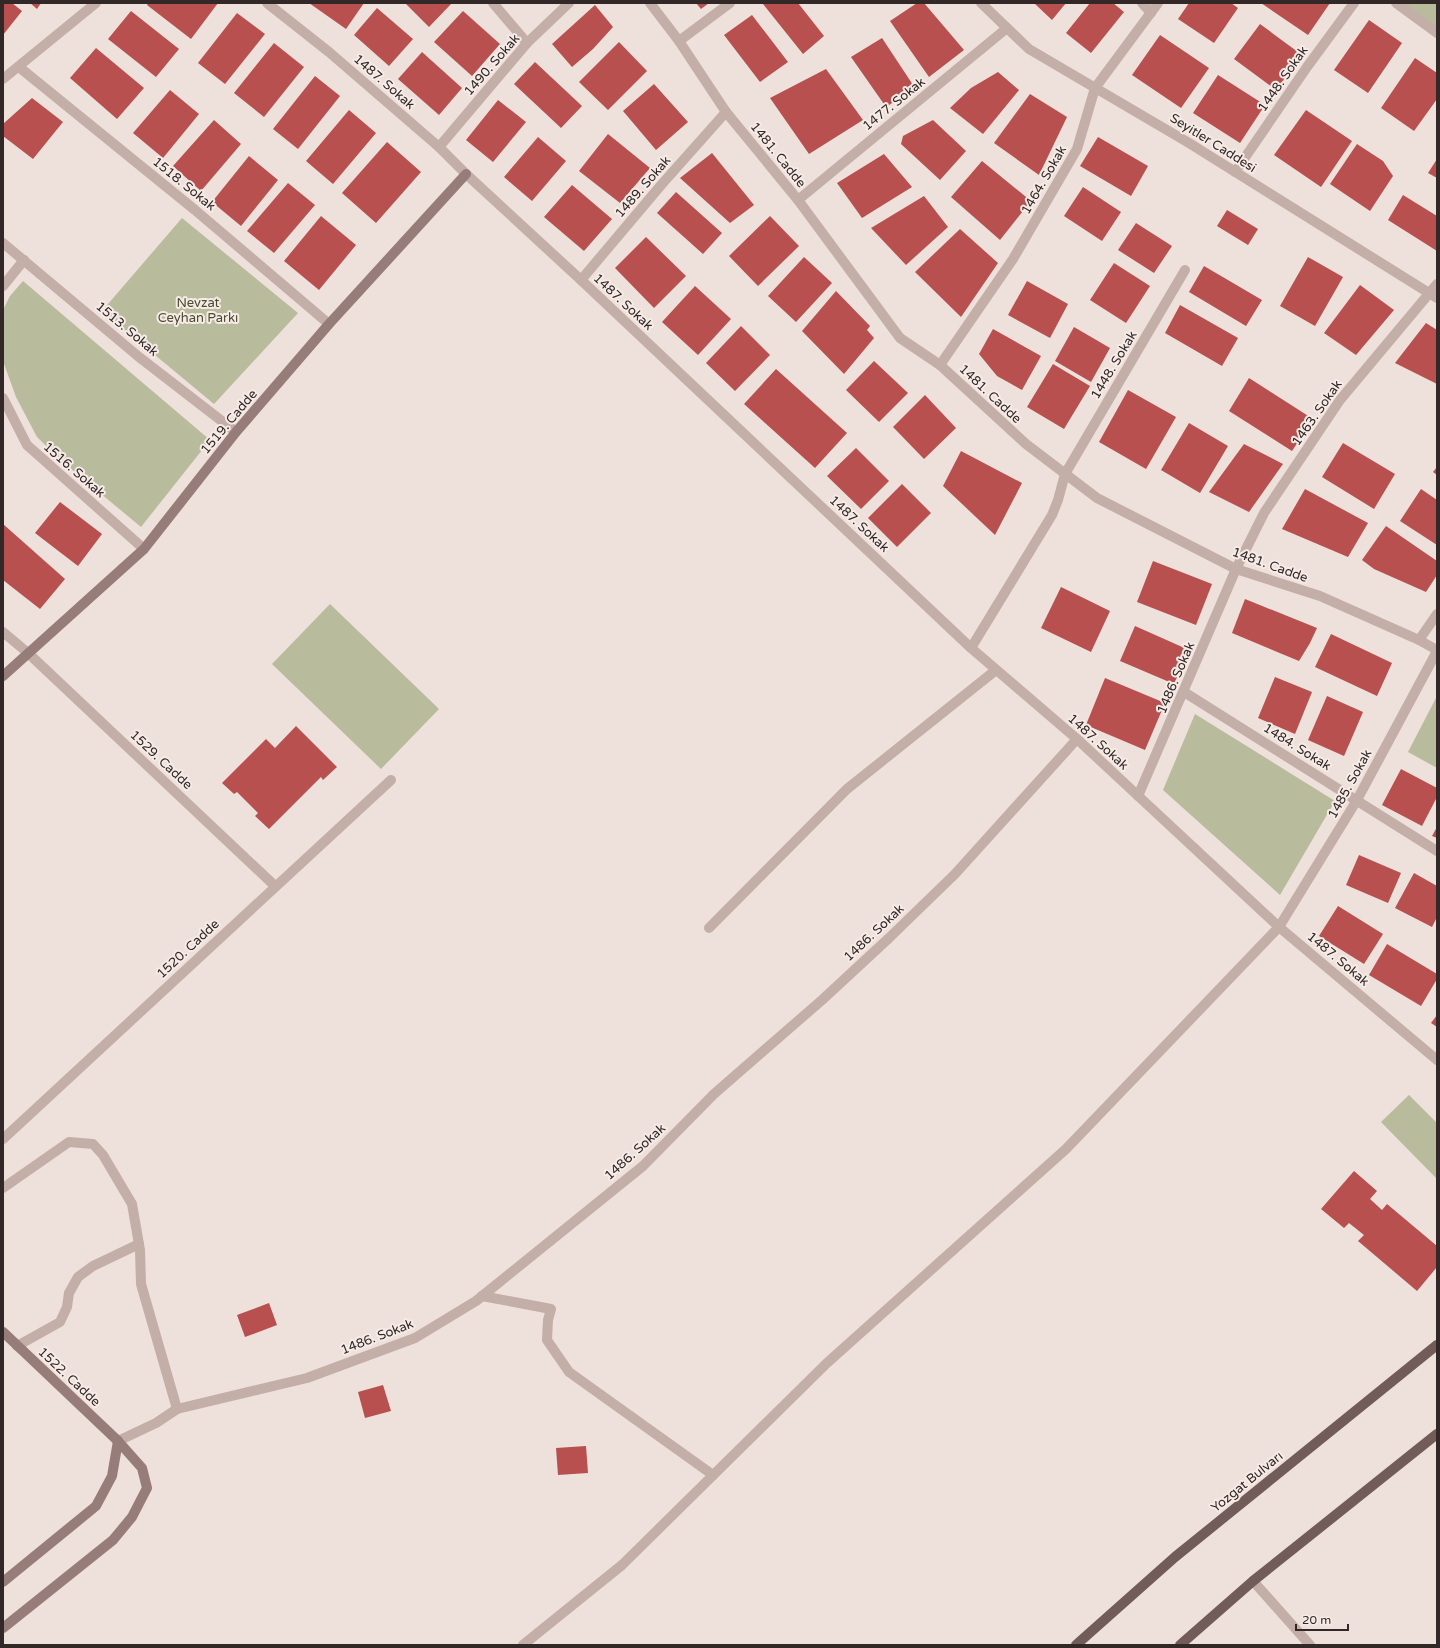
<svg xmlns="http://www.w3.org/2000/svg" width="1440" height="1648" font-family="'Varela Round',sans-serif">
<style>
.green{fill:#b8bb9c}
.building{fill:#b7504f}
.lines{fill:none;stroke-linecap:round;stroke-linejoin:round}
.street{stroke:#c4aea8;stroke-width:10}
.secondary{stroke:#977d79;stroke-width:10}
.primary{stroke:#725c5a;stroke-width:10}
.labels{text-anchor:middle;dominant-baseline:central;stroke-width:4;stroke-linejoin:round;paint-order:stroke}
.street-label{font-size:13px;fill:#322827;stroke:#f6ebe6}
.park-label{font-size:13px;fill:#494d2e;stroke:#f6ebe6}
</style>
<rect width="100%" height="100%" fill="#eee0da"/>
<g class="green">
<polygon points="1399,3 1437,3 1437,31"/>
<polygon points="182,218 298,313 214,404 102,311"/>
<polygon points="23,281 210,440 141,527 64,463 37,437 16,397 3,361 3,310 10,296"/>
<polygon points="330,604 439,709 381,769 272,664"/>
<polygon points="1437,696 1437,768 1408,752"/>
<polygon points="1195,714 1335,801 1280,895 1163,790"/>
<polygon points="1409,1095 1437,1123 1437,1179 1381,1122"/>
</g>
<g class="building">
<polygon points="3,3 12,3 22,11 3,35"/>
<polygon points="30,3 41,3 37,9"/>
<polygon points="148,3 218,3 191,39 147,5"/>
<polygon points="309,3 364,3 346,29"/>
<polygon points="405,3 452,3 429,27"/>
<polygon points="696,3 709,3 701,9"/>
<polygon points="764,3 798,3 824,36 803,54 763,4"/>
<polygon points="917,3 924,3 964,50 929,77 890,21"/>
<polygon points="1034,3 1066,3 1052,20"/>
<polygon points="1090,3 1113,3 1124,12 1091,53 1066,33"/>
<polygon points="1189,3 1231,3 1238,8 1214,43 1178,19"/>
<polygon points="1261,3 1330,3 1308,35"/>
<polygon points="595,5 613,27 593,49 572,67 552,44"/>
<polygon points="377,8 413,39 389,66 354,35"/>
<polygon points="131,11 179,49 156,77 108,39"/>
<polygon points="463,11 500,44 472,76 434,42"/>
<polygon points="237,13 265,34 225,84 198,63"/>
<polygon points="752,15 788,62 760,82 724,35"/>
<polygon points="1369,20 1402,43 1368,93 1334,70"/>
<polygon points="1260,24 1302,55 1276,90 1234,59"/>
<polygon points="1160,35 1209,68 1181,108 1132,75"/>
<polygon points="882,38 915,88 886,107 851,57"/>
<polygon points="619,42 647,71 608,110 579,82"/>
<polygon points="274,43 304,67 264,117 234,93"/>
<polygon points="96,48 144,88 117,119 70,78"/>
<polygon points="422,52 462,88 439,115 398,79"/>
<polygon points="1415,58 1437,73 1437,99 1414,131 1381,108"/>
<polygon points="535,62 582,106 561,128 514,84"/>
<polygon points="826,69 863,120 809,154 770,98"/>
<polygon points="998,72 1019,90 983,134 950,108 971,88"/>
<polygon points="1218,75 1265,105 1240,143 1193,113"/>
<polygon points="315,76 340,96 298,149 273,129"/>
<polygon points="654,84 688,122 656,150 623,111"/>
<polygon points="170,90 199,114 163,158 133,133"/>
<polygon points="1030,94 1067,117 1039,175 994,143"/>
<polygon points="32,98 63,122 33,159 3,136 3,124"/>
<polygon points="498,100 526,122 493,162 466,140"/>
<polygon points="349,110 376,133 333,184 306,161"/>
<polygon points="1306,110 1352,141 1321,187 1274,155"/>
<polygon points="214,120 241,144 201,191 173,166"/>
<polygon points="933,120 966,151 940,180 901,144 903,136"/>
<polygon points="608,134 650,168 620,203 579,171"/>
<polygon points="538,137 566,161 532,201 504,177"/>
<polygon points="1098,137 1148,166 1131,196 1080,166"/>
<polygon points="387,142 421,172 376,223 342,193"/>
<polygon points="1357,144 1383,161 1393,176 1370,211 1330,184"/>
<polygon points="712,153 754,205 730,223 680,178"/>
<polygon points="884,154 912,187 862,218 837,183"/>
<polygon points="249,156 278,180 241,226 212,202"/>
<polygon points="1437,159 1437,178 1428,173"/>
<polygon points="982,161 1031,201 1000,240 951,197"/>
<polygon points="288,183 315,205 274,253 247,231"/>
<polygon points="572,185 612,219 584,251 544,217"/>
<polygon points="1083,187 1121,212 1102,241 1064,216"/>
<polygon points="676,192 722,233 703,254 657,213"/>
<polygon points="1403,195 1437,216 1437,251 1388,220"/>
<polygon points="924,196 948,227 906,265 871,228"/>
<polygon points="1227,210 1258,229 1248,245 1217,226"/>
<polygon points="321,216 356,245 319,290 284,261"/>
<polygon points="770,216 799,246 758,286 729,256"/>
<polygon points="1136,223 1172,246 1154,273 1118,250"/>
<polygon points="960,229 998,263 961,317 915,272"/>
<polygon points="646,237 686,276 654,308 615,268"/>
<polygon points="804,257 832,283 796,322 768,296"/>
<polygon points="1308,257 1343,277 1315,326 1280,306"/>
<polygon points="1114,263 1150,286 1126,323 1090,300"/>
<polygon points="1204,266 1262,300 1246,326 1189,292"/>
<polygon points="1027,281 1068,304 1050,338 1008,315"/>
<polygon points="1360,285 1394,310 1356,355 1324,333"/>
<polygon points="695,286 731,319 698,355 662,322"/>
<polygon points="836,291 870,326 867,330 874,338 844,374 802,331"/>
<polygon points="1180,305 1238,338 1222,366 1165,333"/>
<polygon points="1426,323 1437,330 1437,384 1395,363"/>
<polygon points="741,326 770,355 735,391 706,363"/>
<polygon points="1074,327 1110,348 1091,382 1055,361"/>
<polygon points="993,329 1041,356 1022,390 997,376 979,354"/>
<polygon points="874,361 908,393 879,422 846,390"/>
<polygon points="1053,364 1090,386 1064,429 1027,407"/>
<polygon points="776,369 847,433 815,468 744,404"/>
<polygon points="1249,378 1313,419 1292,451 1229,411"/>
<polygon points="1128,390 1176,417 1146,469 1099,442"/>
<polygon points="925,395 956,428 924,459 893,427"/>
<polygon points="1189,423 1228,446 1200,493 1161,470"/>
<polygon points="1343,443 1395,474 1374,509 1322,477"/>
<polygon points="1244,444 1283,464 1249,512 1209,492"/>
<polygon points="856,448 889,481 861,509 827,476"/>
<polygon points="961,451 1022,483 995,535 943,486"/>
<polygon points="1437,467 1437,475 1433,472"/>
<polygon points="902,484 931,513 897,547 868,518"/>
<polygon points="1305,489 1368,523 1348,557 1282,529"/>
<polygon points="1421,489 1437,500 1437,545 1400,521"/>
<polygon points="60,502 102,534 78,566 35,533"/>
<polygon points="3,524 65,579 40,609 3,580"/>
<polygon points="1386,526 1437,561 1437,575 1426,592 1374,569 1362,560"/>
<polygon points="1153,561 1212,584 1196,625 1137,602"/>
<polygon points="1061,587 1110,611 1091,652 1041,628"/>
<polygon points="1245,599 1317,628 1310,643 1299,661 1232,633"/>
<polygon points="1135,626 1189,650 1174,684 1120,661"/>
<polygon points="1331,634 1392,663 1377,696 1315,667"/>
<polygon points="1275,677 1312,692 1295,734 1258,718"/>
<polygon points="1105,678 1165,703 1145,750 1086,725"/>
<polygon points="1327,696 1363,712 1344,756 1308,740"/>
<polygon points="296,726 337,767 323,780 321,777 269,829 255,816 258,813 237,792 234,794 222,783 266,739 275,748"/>
<polygon points="1401,769 1437,788 1437,797 1422,826 1382,805"/>
<polygon points="1437,827 1437,838 1432,836"/>
<polygon points="1359,855 1401,873 1388,903 1346,885"/>
<polygon points="1414,873 1437,886 1437,917 1432,927 1395,908"/>
<polygon points="1338,906 1383,934 1364,964 1319,936"/>
<polygon points="1387,944 1437,974 1437,979 1421,1006 1369,975"/>
<polygon points="1437,1015 1437,1027 1431,1023"/>
<polygon points="1354,1171 1377,1191 1370,1199 1382,1210 1387,1204 1437,1246 1437,1267 1417,1291 1358,1241 1364,1235 1349,1223 1344,1228 1321,1209"/>
<polygon points="269,1303 277,1325 245,1337 237,1315"/>
<polygon points="383,1385 391,1411 365,1418 358,1392"/>
<polygon points="586,1446 588,1473 558,1475 556,1448"/>
</g>
<g class="lines">
<g class="street">
<polyline points="267,3 329,52 439,147 466,174 581,280 971,648 1077,739 1279,927 1437,1060"/>
<polyline points="493,3 527,43"/>
<polyline points="650,3 679,41 726,112 798,200 900,338 940,365 1026,444 1097,498 1236,569 1320,596 1419,640 1437,650"/>
<polyline points="981,3 1029,49 1189,143 1437,298"/>
<polyline points="1142,3 1151,13"/>
<polyline points="1396,3 1437,33"/>
<polyline points="679,41 730,3"/>
<polyline points="19,67 195,210 329,324"/>
<polyline points="3,79 96,3"/>
<polyline points="439,147 527,43 569,3"/>
<polyline points="1235,172 1307,67 1354,3"/>
<polyline points="798,200 1007,28"/>
<polyline points="3,243 139,357 236,432"/>
<polyline points="581,280 662,184 726,112"/>
<polyline points="3,286 24,260"/>
<polyline points="940,365 1013,259 1077,149 1095,88 1158,3"/>
<polyline points="3,398 27,445 144,549"/>
<polyline points="3,632 28,653 275,886"/>
<polyline points="1419,640 1437,614"/>
<polyline points="971,648 1052,515 1058,500 1065,474 1185,270"/>
<polyline points="1184,692 1437,851"/>
<polyline points="1138,796 1236,569 1264,513 1340,400 1437,284"/>
<polyline points="709,928 847,789 996,670"/>
<polyline points="3,1139 391,780"/>
<polyline points="3,1188 69,1142 93,1144 103,1155 132,1204 140,1250 141,1284 177,1409"/>
<polyline points="482,1296 551,1309 548,1320 547,1340 569,1372 713,1475"/>
<polyline points="17,1346 60,1322 67,1307 69,1293 78,1277 93,1266 139,1244"/>
<polyline points="118,1441 156,1423 177,1409 307,1378 415,1338 476,1301 643,1166 714,1094 822,1000 889,938 955,874 1077,739"/>
<polyline points="1253,1581 1310,1645"/>
<polyline points="523,1645 622,1565 827,1363 1066,1149 1279,927 1357,800 1437,651"/>
</g>
<g class="secondary">
<polyline points="3,676 144,549 236,432 329,324 466,174"/>
<polyline points="3,1332 118,1441 142,1468 147,1488 132,1517 113,1540 3,1628"/>
<polyline points="3,1582 96,1506 112,1476 118,1441"/>
</g>
<g class="primary">
<polyline points="1076,1645 1175,1557 1437,1345"/>
<polyline points="1180,1645 1253,1581 1437,1434"/>
</g>
</g>
<g class="labels">
<g class="street-label">
<text transform="translate(492 65) rotate(-49)">1490. Sokak</text>
<text transform="translate(1283 79) rotate(-55)">1448. Sokak</text>
<text transform="translate(384 82) rotate(41)">1487. Sokak</text>
<text transform="translate(894 104) rotate(-39)">1477. Sokak</text>
<text transform="translate(1213 143) rotate(32)">Seyitler Caddesi</text>
<text transform="translate(778 155) rotate(51)">1481. Cadde</text>
<text transform="translate(1044 180) rotate(-60)">1464. Sokak</text>
<text transform="translate(184 184) rotate(39)">1518. Sokak</text>
<text transform="translate(643 187) rotate(-49)">1489. Sokak</text>
<text transform="translate(623 302) rotate(43)">1487. Sokak</text>
<text transform="translate(127 329) rotate(40)">1513. Sokak</text>
<text transform="translate(1114 365) rotate(-59)">1448. Sokak</text>
<text transform="translate(990 394) rotate(43)">1481. Cadde</text>
<text transform="translate(1317 413) rotate(-55)">1463. Sokak</text>
<text transform="translate(229 422) rotate(-50)">1519. Cadde</text>
<text transform="translate(74 470) rotate(41)">1516. Sokak</text>
<text transform="translate(859 524) rotate(43)">1487. Sokak</text>
<text transform="translate(1270 565) rotate(20)">1481. Cadde</text>
<text transform="translate(1176 678) rotate(-67)">1486. Sokak</text>
<text transform="translate(1098 742) rotate(42)">1487. Sokak</text>
<text transform="translate(1297 747) rotate(32)">1484. Sokak</text>
<text transform="translate(161 760) rotate(43)">1529. Cadde</text>
<text transform="translate(1350 784) rotate(-61)">1485. Sokak</text>
<text transform="translate(874 933) rotate(-43)">1486. Sokak</text>
<text transform="translate(188 949) rotate(-43)">1520. Cadde</text>
<text transform="translate(1338 959) rotate(40)">1487. Sokak</text>
<text transform="translate(635 1152) rotate(-42)">1486. Sokak</text>
<text transform="translate(377 1337) rotate(-21)">1486. Sokak</text>
<text transform="translate(69 1377) rotate(43)">1522. Cadde</text>
<text transform="translate(1247 1482) rotate(-39)">Yozgat Bulvarı</text>
</g>
<g class="park-label">
<text x="198" y="303">Nevzat<tspan x="198" dy="15">Ceyhan Parkı</tspan></text>
</g>
</g>
<rect width="1440" height="1648" fill="none" stroke="#322827" stroke-width="8"/>
<path d="M1296 1624v6h52v-6" fill="none" stroke="#322827" stroke-width="2"/>
<text x="1302" y="1624" font-size="12" fill="#322827" stroke="#f6ebe6" stroke-width="3" paint-order="stroke">20 m</text>
</svg>
